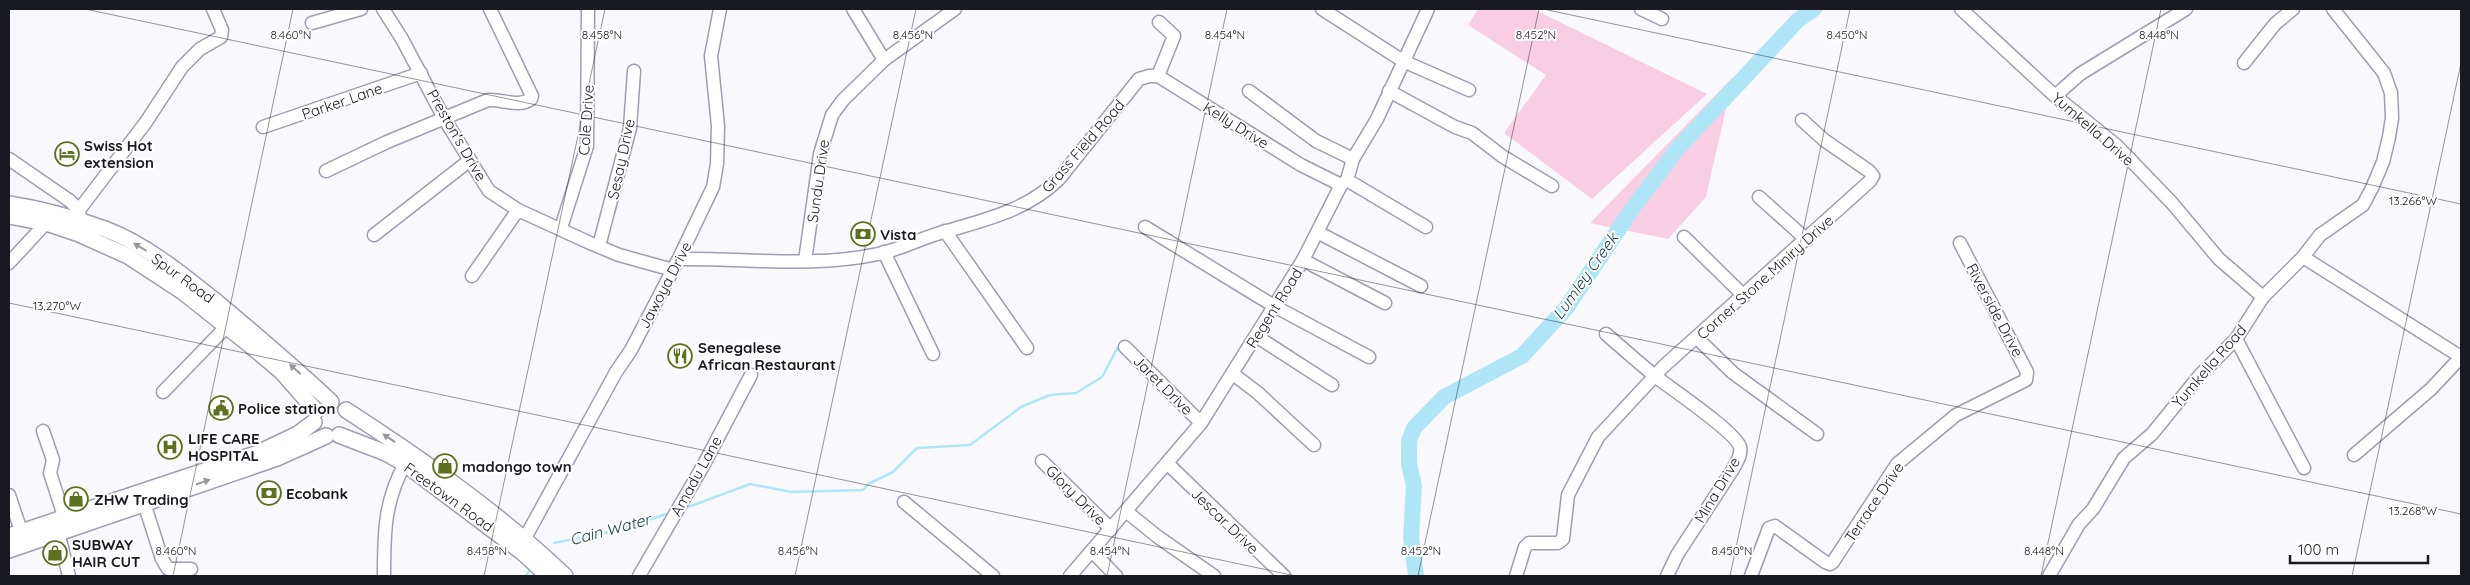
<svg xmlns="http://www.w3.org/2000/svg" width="2470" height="585" font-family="Quicksand,sans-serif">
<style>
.green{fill:#f9cee2}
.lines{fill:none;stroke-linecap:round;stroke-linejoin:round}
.stream{stroke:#afe6f7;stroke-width:2.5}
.river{stroke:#afe6f7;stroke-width:16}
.minor-casing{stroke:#9d9eb5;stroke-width:15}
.major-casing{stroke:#9d9eb5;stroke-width:18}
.minor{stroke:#fff;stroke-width:12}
.major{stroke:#fff;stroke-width:15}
.oneway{fill:#98989b}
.ticks{fill:none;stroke:#191921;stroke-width:1;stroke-opacity:0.45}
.labels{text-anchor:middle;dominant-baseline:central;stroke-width:4;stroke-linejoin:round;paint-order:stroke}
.street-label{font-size:15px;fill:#191921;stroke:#fff}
.poi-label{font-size:15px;font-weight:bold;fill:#191921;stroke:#fff;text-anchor:start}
.water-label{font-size:16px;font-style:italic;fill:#0f3e4a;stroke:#fff}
.ticks-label{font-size:12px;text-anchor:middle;fill:#191921;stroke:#fff;stroke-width:4;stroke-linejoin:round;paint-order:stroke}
</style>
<rect width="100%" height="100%" fill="#f8f8fd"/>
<g class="green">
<polygon points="1478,9 1533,9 1707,94 1592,199 1504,133 1546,75 1468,25"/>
<polygon points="1733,77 1706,197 1668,239 1590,223"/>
</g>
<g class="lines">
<g class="stream">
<polyline points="683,509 750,484 791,492 863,490 868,484 893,472 917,448 970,445 1021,407 1050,395 1076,393 1102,377 1118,347"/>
<polyline points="554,543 619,530 666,514"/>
<polyline points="526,576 530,570"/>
</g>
<polyline class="river" points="1416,576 1411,537 1414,486 1409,464 1409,441 1414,428 1444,397 1522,356 1567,307 1632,209 1678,148 1798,20 1814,9"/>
<g class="minor-casing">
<g id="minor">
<polyline points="383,9 402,39 445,120 489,191 518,210 590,243 619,255 673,270"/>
<polyline points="853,9 884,60"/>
<polyline points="1322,9 1403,61 1469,90"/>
<polyline points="1641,9 1662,19"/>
<polyline points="1961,9 2055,96 2116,145 2172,203 2219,259 2263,297"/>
<polyline points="312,23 361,9"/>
<polyline points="2244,63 2275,24 2293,9"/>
<polyline points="1158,76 1174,36 1159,22"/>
<polyline points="1249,91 1316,141 1353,159"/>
<polyline points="1389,91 1455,127 1472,133 1502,156 1552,186"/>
<polyline points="2055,96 2080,74 2186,9"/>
<polyline points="263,127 421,73"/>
<polyline points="9,159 70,201 79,210 80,219"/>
<path d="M326,171L387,142L488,100C503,99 518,108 531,99L532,96L490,9"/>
<polyline points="1347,180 1426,227"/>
<polyline points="1759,197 1807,240"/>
<polyline points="79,210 146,122 182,67 200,49 221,37 222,30 213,9"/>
<polyline points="1145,227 1274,306 1369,357"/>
<polyline points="561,228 587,146 588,9"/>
<polyline points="945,231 1027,348"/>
<polyline points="1319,233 1421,286"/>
<polyline points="374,235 470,160"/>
<polyline points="1684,237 1744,296"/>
<polyline points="599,246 630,128 634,71"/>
<polyline points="884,252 933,354"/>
<polyline points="2303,257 2461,357 2431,389 2354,455"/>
<path d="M680,259C746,258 813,268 878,254C902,249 923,237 947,231C988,219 1027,210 1059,179L1139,79L1149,76H1158L1301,165L1341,185"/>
<polyline points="1303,260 1385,303"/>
<polyline points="805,261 820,154 832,115 843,100 884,60 955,9"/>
<polyline points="9,263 46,223"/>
<polyline points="472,276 518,210"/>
<path d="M1606,334C1622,348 1638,362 1655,376C1670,388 1736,432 1740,447C1742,455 1736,463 1733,469L1677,555L1667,576"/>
<polyline points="1256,336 1332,385"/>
<polyline points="1697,338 1733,373 1817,434"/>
<polyline points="2236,339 2304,468"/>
<polyline points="1125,347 1201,423"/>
<polyline points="1233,374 1258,393 1314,445"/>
<polyline points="163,392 227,326"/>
<polyline points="43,431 53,460 50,473 65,519"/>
<polyline points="1042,461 1111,529"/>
<polyline points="1168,464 1284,576"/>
<polyline points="9,495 24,540"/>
<polyline points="904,502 993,576"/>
<polyline points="144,503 162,559 168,569 191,569"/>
<polyline points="1127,512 1158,537 1214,576"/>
<polyline points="58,532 69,576"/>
<polyline points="525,538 616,372 631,350 679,258 713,187 717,164 718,126 711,56 720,9"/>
<polyline points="1092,551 1116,576"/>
<path d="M384,576C384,535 384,501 405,464"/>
<polyline points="639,576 703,466 751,375"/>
<polyline points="1070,576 1201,423 1303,260 1341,185 1347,180 1353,159 1377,119 1428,9"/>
<polyline points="1516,576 1525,547 1529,543 1558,543 1563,539 1568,495 1598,437 1664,366 1870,181 1873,176 1869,171 1824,140 1802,120"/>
<polyline points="1751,576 1769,528 1775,526 1825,562 1830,564 1833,562 1897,464 1956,415 2026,380 2027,372 1960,243"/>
<polyline points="2049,576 2079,524 2093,509 2124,458 2152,434 2200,375 2236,339 2263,297 2303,257 2320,235 2363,205 2372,188 2383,162 2389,137 2392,118 2391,93 2384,73 2333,9"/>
</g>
</g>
<g class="major-casing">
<g id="major">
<path d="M9,204C41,209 74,218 105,229C147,245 184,276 219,304C257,336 295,368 331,402"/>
<polyline points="9,216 46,223 79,234 128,256 183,292 250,345 282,372 316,411"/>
<path d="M346,410C423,460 499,513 565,576"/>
<polyline points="339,435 386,453 405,464 522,552 548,576"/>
<polyline points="9,536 258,453 298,434 314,422"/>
<polyline points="9,550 277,458 326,436"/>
</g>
</g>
<use href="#minor" class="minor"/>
<use href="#major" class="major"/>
</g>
<defs><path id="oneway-solid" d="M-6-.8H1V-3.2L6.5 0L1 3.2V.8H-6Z" transform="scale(1.25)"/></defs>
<g class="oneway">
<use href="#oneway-solid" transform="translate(140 247) rotate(-149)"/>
<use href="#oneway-solid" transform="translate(295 369) rotate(-138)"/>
<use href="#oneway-solid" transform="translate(389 438) rotate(-146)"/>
<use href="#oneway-solid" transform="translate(203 482) rotate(-19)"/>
</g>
<path class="ticks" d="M85,9L2461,514M1543,9L2461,204M9,303L1296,576M173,576L293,9M484,576L605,9M795,576L916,9M1107,576L1227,9M1418,576L1539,9M1730,576L1850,9M2041,576L2161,9M2352,576L2461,63"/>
<defs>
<g id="hotel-ring" transform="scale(1.25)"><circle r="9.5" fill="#fff" stroke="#5d701e" stroke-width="1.5"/><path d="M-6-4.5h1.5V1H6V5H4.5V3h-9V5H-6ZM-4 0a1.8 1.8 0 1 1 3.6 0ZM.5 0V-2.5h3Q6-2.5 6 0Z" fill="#5d701e"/></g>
<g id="bank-ring" transform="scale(1.25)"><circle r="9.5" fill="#fff" stroke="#5d701e" stroke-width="1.5"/><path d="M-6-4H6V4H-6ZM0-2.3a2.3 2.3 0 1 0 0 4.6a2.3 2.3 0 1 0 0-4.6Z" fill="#5d701e"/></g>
<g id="restaurant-ring" transform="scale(1.25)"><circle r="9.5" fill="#fff" stroke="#5d701e" stroke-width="1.5"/><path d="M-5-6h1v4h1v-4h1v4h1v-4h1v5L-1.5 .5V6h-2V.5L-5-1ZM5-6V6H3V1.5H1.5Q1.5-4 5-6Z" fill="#5d701e"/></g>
<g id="civic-ring" transform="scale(1.25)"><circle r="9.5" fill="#fff" stroke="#5d701e" stroke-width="1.5"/><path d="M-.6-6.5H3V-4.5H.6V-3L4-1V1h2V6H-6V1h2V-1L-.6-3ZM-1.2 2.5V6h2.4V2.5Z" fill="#5d701e"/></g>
<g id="hospital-ring" transform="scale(1.25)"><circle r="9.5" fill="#fff" stroke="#5d701e" stroke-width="1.5"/><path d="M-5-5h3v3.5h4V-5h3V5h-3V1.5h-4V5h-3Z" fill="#5d701e"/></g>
<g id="shop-ring" transform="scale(1.25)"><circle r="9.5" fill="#fff" stroke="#5d701e" stroke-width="1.5"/><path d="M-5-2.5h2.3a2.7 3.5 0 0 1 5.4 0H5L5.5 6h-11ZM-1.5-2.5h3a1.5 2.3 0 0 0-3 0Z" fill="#5d701e"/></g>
</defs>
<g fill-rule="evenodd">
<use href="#hotel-ring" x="67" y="154"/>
<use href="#bank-ring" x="863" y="234"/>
<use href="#restaurant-ring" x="680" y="356"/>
<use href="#civic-ring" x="221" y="408"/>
<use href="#hospital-ring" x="170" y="447"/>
<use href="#shop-ring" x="445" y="466"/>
<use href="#bank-ring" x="269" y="493"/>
<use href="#shop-ring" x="76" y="499"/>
<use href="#shop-ring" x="55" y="553"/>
</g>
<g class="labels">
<g class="street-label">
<text transform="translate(342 101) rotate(-19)">Parker Lane</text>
<text transform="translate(586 120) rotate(-86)">Cole Drive</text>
<text transform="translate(1236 125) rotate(32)">Kelly Drive</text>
<text transform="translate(2093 129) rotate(41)">Yumkella Drive</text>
<text transform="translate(457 135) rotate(60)">Preston's Drive</text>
<text transform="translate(1083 146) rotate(-49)">Grass Field Road</text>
<text transform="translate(621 159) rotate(-78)">Sesay Drive</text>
<text transform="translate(818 181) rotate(-82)">Sundu Drive</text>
<text transform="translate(1765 277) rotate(-42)">Corner Stone Miniry Drive</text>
<text transform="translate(183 278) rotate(36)">Spur Road</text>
<text transform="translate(665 285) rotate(-62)">Jawoya Drive</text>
<text transform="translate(1274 308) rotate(-58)">Regent Road</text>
<text transform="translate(1995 310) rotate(62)">Riverside Drive</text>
<text transform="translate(2209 366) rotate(-49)">Yumkella Road</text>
<text transform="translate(1163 385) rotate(45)">Jaret Drive</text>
<text transform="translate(696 476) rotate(-61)">Amadu Lane</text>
<text transform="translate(1717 490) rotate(-59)">Mina Drive</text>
<text transform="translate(1076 495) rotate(45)">Glory Drive</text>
<text transform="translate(449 497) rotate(36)">Freetown Road</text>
<text transform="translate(1874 502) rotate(-56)">Terrace Drive</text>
<text transform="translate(1225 521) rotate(44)">Jescar Drive</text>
</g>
<g class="poi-label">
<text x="84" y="145">Swiss Hot<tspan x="84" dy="17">extension</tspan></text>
<text x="880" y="234">Vista</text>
<text x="698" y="347">Senegalese<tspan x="698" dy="17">African Restaurant</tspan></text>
<text x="238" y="408">Police station</text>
<text x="188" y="438">LIFE CARE<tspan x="188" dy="17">HOSPITAL</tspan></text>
<text x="462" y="466">madongo town</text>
<text x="286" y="493">Ecobank</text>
<text x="94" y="499">ZHW Trading</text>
<text x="72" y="544">SUBWAY<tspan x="72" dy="17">HAIR CUT</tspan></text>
</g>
<g class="water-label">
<text transform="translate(1585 276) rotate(-55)">Lumley Creek</text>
<text transform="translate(610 529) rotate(-15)">Cain Water</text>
</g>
</g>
<g class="ticks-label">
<text x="291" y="39">8.460°N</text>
<text x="602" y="39">8.458°N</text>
<text x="913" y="39">8.456°N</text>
<text x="1225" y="39">8.454°N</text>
<text x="1536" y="39">8.452°N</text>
<text x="1847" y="39">8.450°N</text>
<text x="2159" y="39">8.448°N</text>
<text x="2413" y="205">13.266°W</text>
<text x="57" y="310">13.270°W</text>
<text x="2413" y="515">13.268°W</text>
<text x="176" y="555">8.460°N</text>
<text x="487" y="555">8.458°N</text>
<text x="798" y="555">8.456°N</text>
<text x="1110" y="555">8.454°N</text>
<text x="1421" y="555">8.452°N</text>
<text x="1732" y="555">8.450°N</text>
<text x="2044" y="555">8.448°N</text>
</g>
<rect width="2470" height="585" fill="none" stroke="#191921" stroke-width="20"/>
<path d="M2290 555v8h138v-8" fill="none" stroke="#191921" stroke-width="2.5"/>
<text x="2298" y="555" font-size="15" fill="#191921" stroke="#ffffff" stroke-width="4" paint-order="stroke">100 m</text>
</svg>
